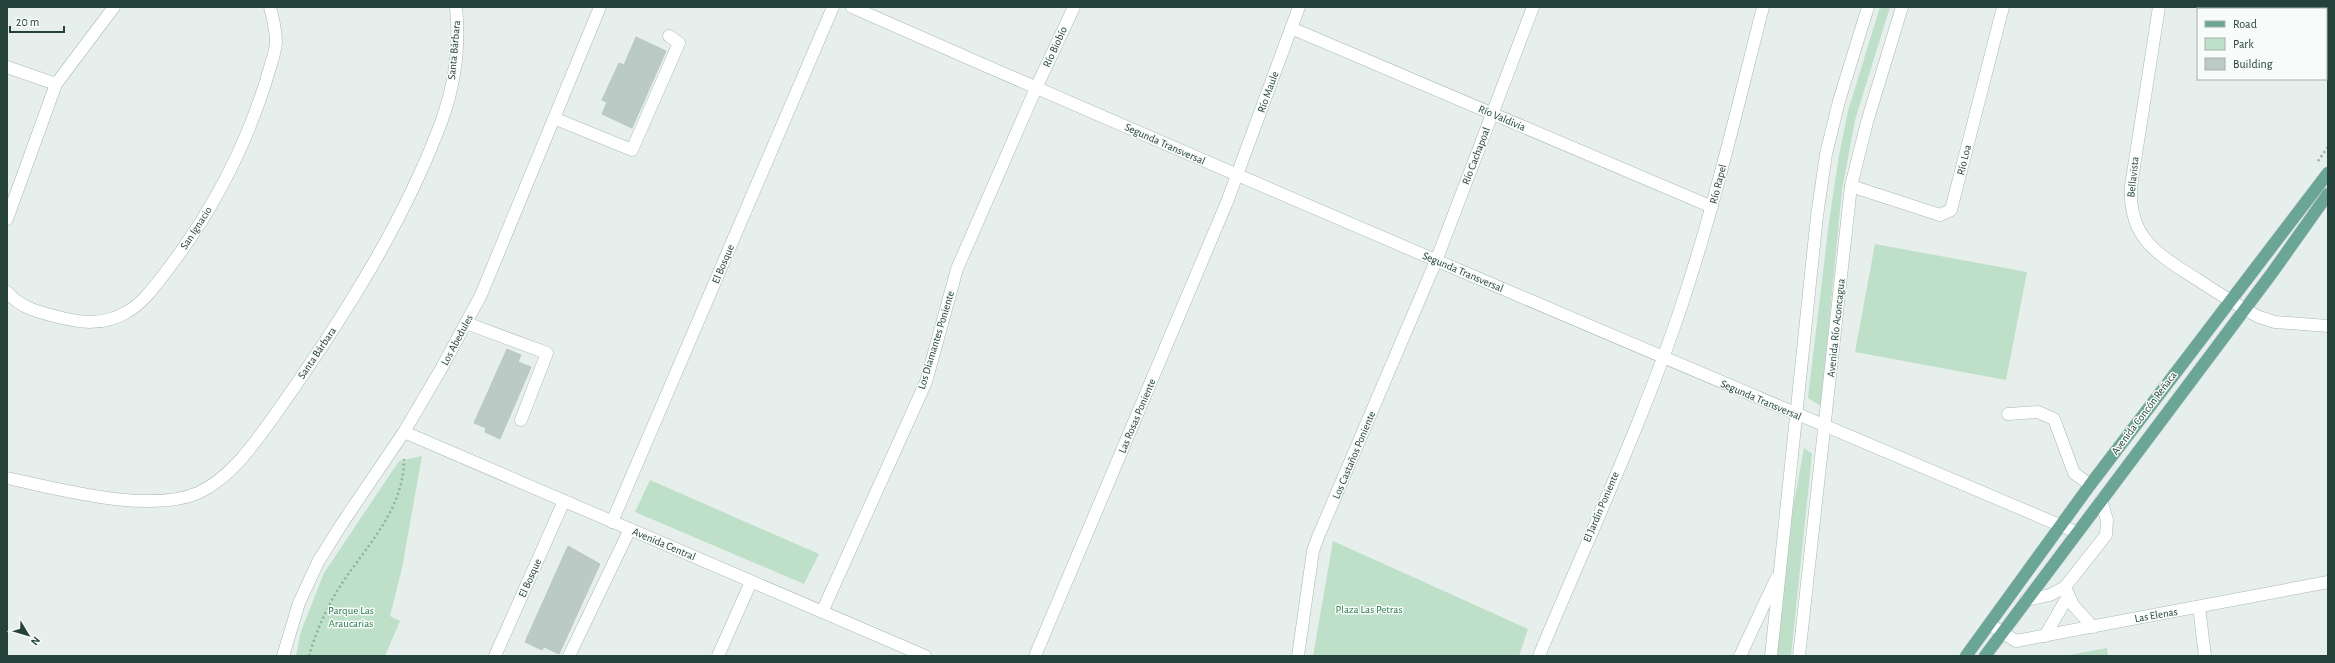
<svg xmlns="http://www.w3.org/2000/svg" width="2335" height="663" font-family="'Alegreya Sans',sans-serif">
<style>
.green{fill:#bfe0c8}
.building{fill:#bbcac4;stroke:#b8c9c2}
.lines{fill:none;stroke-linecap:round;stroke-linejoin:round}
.minor-casing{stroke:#a8b8b2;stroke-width:13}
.major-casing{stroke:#c2cac8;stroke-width:13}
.path{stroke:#86b3a5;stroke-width:2.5;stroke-dasharray:2 3;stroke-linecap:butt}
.minor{stroke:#fff;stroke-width:12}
.major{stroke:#6aa596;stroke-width:12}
.labels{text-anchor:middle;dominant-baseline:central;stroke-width:3;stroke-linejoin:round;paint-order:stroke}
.street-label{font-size:11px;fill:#24423a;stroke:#f7fbf9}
.park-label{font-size:11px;fill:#2d7a4b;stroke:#f7fbf9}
</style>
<rect width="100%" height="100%" fill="#e6efeb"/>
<g class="green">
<polygon points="1880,7 1890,7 1855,120 1842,190 1821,406 1808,398 1829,222 1839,155 1848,111"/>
<polygon points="1875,244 2027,272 2006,380 1855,352"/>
<polygon points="1804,448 1812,454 1791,656 1776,656 1793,508"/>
<polygon points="422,456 402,568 390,616 400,621 385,656 296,656 301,631 324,573 399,461"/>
<polygon points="650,480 819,554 804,584 635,512"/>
<polygon points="1333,541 1528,629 1519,656 1313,656"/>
<polygon points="2107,648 2108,656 2064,656"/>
</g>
<g class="building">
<polygon points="636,37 666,51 632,128 602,114 607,102 602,100 619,63 624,65"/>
<polygon points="507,349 521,355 518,362 531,367 500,439 485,432 486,428 474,423"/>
<polygon points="568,546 600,564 559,654 544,647 542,650 525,642"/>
</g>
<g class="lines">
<g class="minor-casing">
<g id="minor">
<path d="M852,7C1258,186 1667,359 2076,532"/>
<path d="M2159,7L2131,186C2128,239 2159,255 2198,280C2218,293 2238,306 2259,317L2275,322L2328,326"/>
<polyline points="2304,7 2304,9"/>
<polyline points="1291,28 1712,207"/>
<polyline points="2326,60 2328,62"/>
<polyline points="7,67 56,84"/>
<polyline points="556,119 632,150 679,43 669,36"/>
<polyline points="1851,186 1940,215 1951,210 2003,7"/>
<polyline points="7,219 56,84 114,7"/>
<path d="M7,292C20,307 35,311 54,316C80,323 104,326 127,312C143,303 154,287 165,273C210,215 244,151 266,81C269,69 275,55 276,43C276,31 273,18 270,7"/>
<polyline points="466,323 547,353 521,420"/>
<polyline points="2008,414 2038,412 2054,419 2074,473 2090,485"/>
<polyline points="404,432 925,656"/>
<path d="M7,478C59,489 149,514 198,493C235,476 261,434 284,402C345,315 405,220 442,120C455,84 460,45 456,7"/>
<polyline points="612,522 833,7"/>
<polyline points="2065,587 2073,605 2093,627"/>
<polyline points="2026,600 2050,595 2065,587 2106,535 2107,520 2101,500"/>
<polyline points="2199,607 2205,656"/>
<polyline points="822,612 926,382 957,269 1036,88 1074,7"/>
<polyline points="1989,624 2016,641 2328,582"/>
<polyline points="2045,636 2068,596"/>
<polyline points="283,656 299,603 318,562 343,522 404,432 441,369 481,295 600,7"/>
<polyline points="495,656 564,501"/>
<polyline points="569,656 630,529"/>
<polyline points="718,656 751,582"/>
<polyline points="1035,656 1227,202 1299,7"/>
<polyline points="1298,656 1313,551 1318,537 1436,261 1533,7"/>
<path d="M1539,656C1588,538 1643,422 1683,301C1715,204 1738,105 1763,7"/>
<polyline points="1740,656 1776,579"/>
<polyline points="1771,656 1817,216 1826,154 1839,101 1868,7"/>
<polyline points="1799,656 1851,186 1867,122 1902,7"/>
</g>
</g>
<g class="major-casing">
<g id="major">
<polyline points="1966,656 2090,485 2328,173"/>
<polyline points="1985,656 2272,273 2328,194"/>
</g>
</g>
<g class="path">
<polyline points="2318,161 2328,147"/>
<path d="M309,656C315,634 326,610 337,591C363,549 404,512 404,459"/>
</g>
<use href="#minor" class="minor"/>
<use href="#major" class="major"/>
</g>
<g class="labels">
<g class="street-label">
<text transform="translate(1055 47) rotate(-65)">Río Biobío</text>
<text transform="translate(454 50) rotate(-85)">Santa Bárbara</text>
<text transform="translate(1268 92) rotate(-70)">Río Maule</text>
<text transform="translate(1502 118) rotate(23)">Río Valdivia</text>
<text transform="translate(1165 144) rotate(24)">Segunda Transversal</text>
<text transform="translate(1476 156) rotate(-69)">Río Cachapoal</text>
<text transform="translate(1964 160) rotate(-76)">Río Loa</text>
<text transform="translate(2133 177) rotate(-84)">Bellavista</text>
<text transform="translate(1718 184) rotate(-76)">Río Rapel</text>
<text transform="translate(196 228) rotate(-57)">San Ignacio</text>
<text transform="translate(723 264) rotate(-67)">El Bosque</text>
<text transform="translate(1463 272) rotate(23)">Segunda Transversal</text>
<text transform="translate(1836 328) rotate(-84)">Avenida Río Aconcagua</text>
<text transform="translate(457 340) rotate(-62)">Los Abedules</text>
<text transform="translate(936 340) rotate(-73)">Los Diamantes Poniente</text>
<text transform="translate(317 353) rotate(-56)">Santa Bárbara</text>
<text transform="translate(1761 400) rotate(23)">Segunda Transversal</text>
<text transform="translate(2144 413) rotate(-53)">Avenida Concón Reñaca</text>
<text transform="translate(1137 416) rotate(-67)">Las Rosas Poniente</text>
<text transform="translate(1354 455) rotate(-67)">Los Castaños Poniente</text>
<text transform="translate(1601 507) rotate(-67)">El Jardín Poniente</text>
<text transform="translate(664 544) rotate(23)">Avenida Central</text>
<text transform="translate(530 578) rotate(-66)">El Bosque</text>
<text transform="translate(2156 615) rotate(-10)">Las Elenas</text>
</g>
<g class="park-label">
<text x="1369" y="609">Plaza Las Petras</text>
<text x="351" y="610">Parque Las<tspan x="351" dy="13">Araucarias</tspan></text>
</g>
</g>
<rect width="2335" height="663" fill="none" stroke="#24423a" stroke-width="16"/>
<rect x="2197" y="8" width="130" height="72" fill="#f7fbf9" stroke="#a3b1ad"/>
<rect x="2205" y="21" width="20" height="6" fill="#6aa596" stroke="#a3b1ad"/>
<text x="2233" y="28" font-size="12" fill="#24423a">Road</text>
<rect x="2205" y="38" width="20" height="12" fill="#bfe0c8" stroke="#a3b1ad"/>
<text x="2233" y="48" font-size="12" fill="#24423a">Park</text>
<rect x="2205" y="58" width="20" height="12" fill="#bbcac4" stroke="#a3b1ad"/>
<text x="2233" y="68" font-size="12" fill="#24423a">Building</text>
<g transform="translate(28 635) rotate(128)" stroke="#f7fbf9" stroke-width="3" paint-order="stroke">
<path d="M0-3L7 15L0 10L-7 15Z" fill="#24423a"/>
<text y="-6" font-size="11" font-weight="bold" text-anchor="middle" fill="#24423a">N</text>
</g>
<path d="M10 26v6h54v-6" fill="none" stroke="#24423a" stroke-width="2"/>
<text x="16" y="26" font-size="12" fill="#24423a" stroke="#f7fbf9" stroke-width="3" paint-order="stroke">20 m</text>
</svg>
